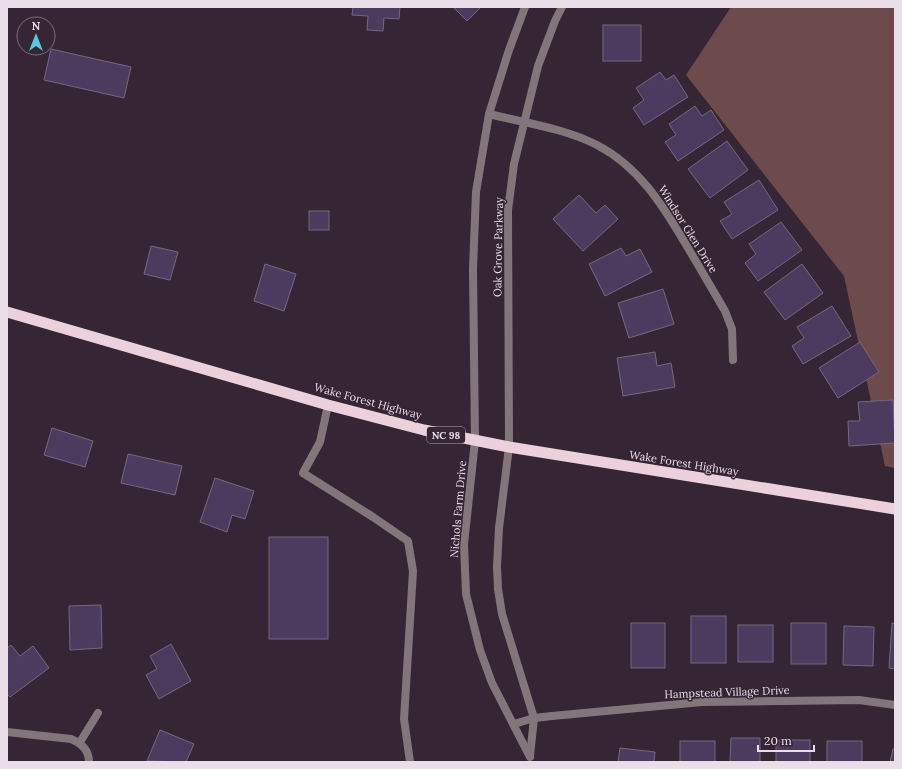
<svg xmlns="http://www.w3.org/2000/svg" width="902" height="769" font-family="Lora,serif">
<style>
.green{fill:#6d4b4c}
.building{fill:#4d3b5f;stroke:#73697f}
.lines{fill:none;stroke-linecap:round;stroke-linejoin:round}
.service{stroke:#83767b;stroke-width:8}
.minor{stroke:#83767b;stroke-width:8}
.trunk{stroke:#ecd0db;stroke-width:11}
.labels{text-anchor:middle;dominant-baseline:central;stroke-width:3;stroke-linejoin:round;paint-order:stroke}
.shield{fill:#362535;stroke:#b4a6b2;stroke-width:1}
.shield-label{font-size:10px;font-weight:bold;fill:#eadee8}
.street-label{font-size:11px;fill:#eadee8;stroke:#362535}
</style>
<rect width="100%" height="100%" fill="#362535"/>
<polygon class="green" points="731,7 895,7 895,468 885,466 844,276 686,75"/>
<g class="building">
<polygon points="353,7 400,7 399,19 384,18 383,31 367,30 368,16 352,15"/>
<polygon points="453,7 481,7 467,21"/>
<rect x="603" y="25" width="38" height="36"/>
<polygon points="51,49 131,67 124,98 44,80"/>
<polygon points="660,72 666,80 674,75 688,97 644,125 633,108 644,100 636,88"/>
<polygon points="695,106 702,116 711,110 724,130 678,161 665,142 676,135 669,124"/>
<polygon points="727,141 748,170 710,198 688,169"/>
<polygon points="759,180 778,210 732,239 720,221 732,214 724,202"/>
<polygon points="579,195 596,213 605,205 618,219 583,251 553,219"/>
<rect x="309" y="211" width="20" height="19"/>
<polygon points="781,222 802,250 758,281 745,263 756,254 749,244"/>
<polygon points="151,246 178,252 170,280 144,274"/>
<polygon points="621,248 626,256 640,249 652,272 605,296 589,264"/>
<polygon points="265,264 296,274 284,311 254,301"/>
<polygon points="802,264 823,293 785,320 764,292"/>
<polygon points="663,289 674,324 629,338 618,303"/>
<polygon points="832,306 851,336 803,364 792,346 804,338 797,327"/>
<polygon points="860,342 879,372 838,398 819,368"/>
<polygon points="655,352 657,366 671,363 675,387 623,396 617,358"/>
<polygon points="893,400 895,443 849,446 848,421 860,421 858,402"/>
<polygon points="52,428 93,441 85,467 44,455"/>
<polygon points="128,454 182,466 175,495 121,483"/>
<polygon points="215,478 254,491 245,519 232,515 227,532 200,522"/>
<rect x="269" y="537" width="59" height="102"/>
<polygon points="101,605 102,648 70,650 69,606"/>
<rect x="691" y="616" width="35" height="47"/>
<rect x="631" y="623" width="34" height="45"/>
<rect x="791" y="623" width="35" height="41"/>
<polygon points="892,623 895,624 895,669 889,668"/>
<rect x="738" y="625" width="35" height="37"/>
<polygon points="844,626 874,627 873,666 843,665"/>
<polygon points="171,644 191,681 159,699 146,675 157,669 150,656"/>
<polygon points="11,645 20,656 33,646 49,668 10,697 7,694 7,648"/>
<polygon points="160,730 194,744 186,762 147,761"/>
<polygon points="731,738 760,738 760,762 730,762"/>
<rect x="776" y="740" width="34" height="22"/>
<rect x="680" y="741" width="35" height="21"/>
<rect x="827" y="741" width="35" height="21"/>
<polygon points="620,748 655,752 654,762 618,762"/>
<polygon points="893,749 895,749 895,762 890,762"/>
</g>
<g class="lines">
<polyline class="service" points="328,405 320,442 303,473 373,517 408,541 413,571 404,719 410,762"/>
<g class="minor">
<polyline points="525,7 509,50 489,114 476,192 473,269 475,441 464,544 466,594 480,650 492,683 530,757"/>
<path d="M489,114C525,123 564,128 597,145C639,167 662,204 685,243C699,266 712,289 725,311L732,329L733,360"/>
<polyline points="514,724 534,718 552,716 702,702 859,700 895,705"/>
<path d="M7,732L71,739C81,743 89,750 89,762"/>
<polyline points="80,742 98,713"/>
<polyline points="530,756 534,718 502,614 498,589 497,566 499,528 509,447 508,210 514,164 538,66 555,21 562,7"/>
</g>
<polyline class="trunk" points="7,312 328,405 424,430 509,447 895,509"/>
</g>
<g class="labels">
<rect class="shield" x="427" y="427" width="38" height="16" rx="3"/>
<g class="shield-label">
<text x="446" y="435">NC 98</text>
</g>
<g class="street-label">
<text transform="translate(688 229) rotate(58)">Windsor Glen Drive</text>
<text transform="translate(498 247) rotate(-89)">Oak Grove Parkway</text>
<text transform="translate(368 401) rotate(15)">Wake Forest Highway</text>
<text transform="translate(684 463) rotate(9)">Wake Forest Highway</text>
<text transform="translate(458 509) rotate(-85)">Nichols Farm Drive</text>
<text transform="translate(727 692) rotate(-2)">Hampstead Village Drive</text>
</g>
</g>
<rect width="902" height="769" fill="none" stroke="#eadee8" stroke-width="16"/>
<g transform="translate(36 36)"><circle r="19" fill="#362535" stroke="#7e6f7d"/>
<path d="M0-3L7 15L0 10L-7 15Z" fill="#56c9e0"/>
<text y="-6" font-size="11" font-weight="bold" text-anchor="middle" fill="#eadee8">N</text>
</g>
<path d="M758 745v6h56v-6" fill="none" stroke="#eadee8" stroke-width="2"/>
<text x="764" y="745" font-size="12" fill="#eadee8" stroke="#362535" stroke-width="3" paint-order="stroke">20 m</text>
</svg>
